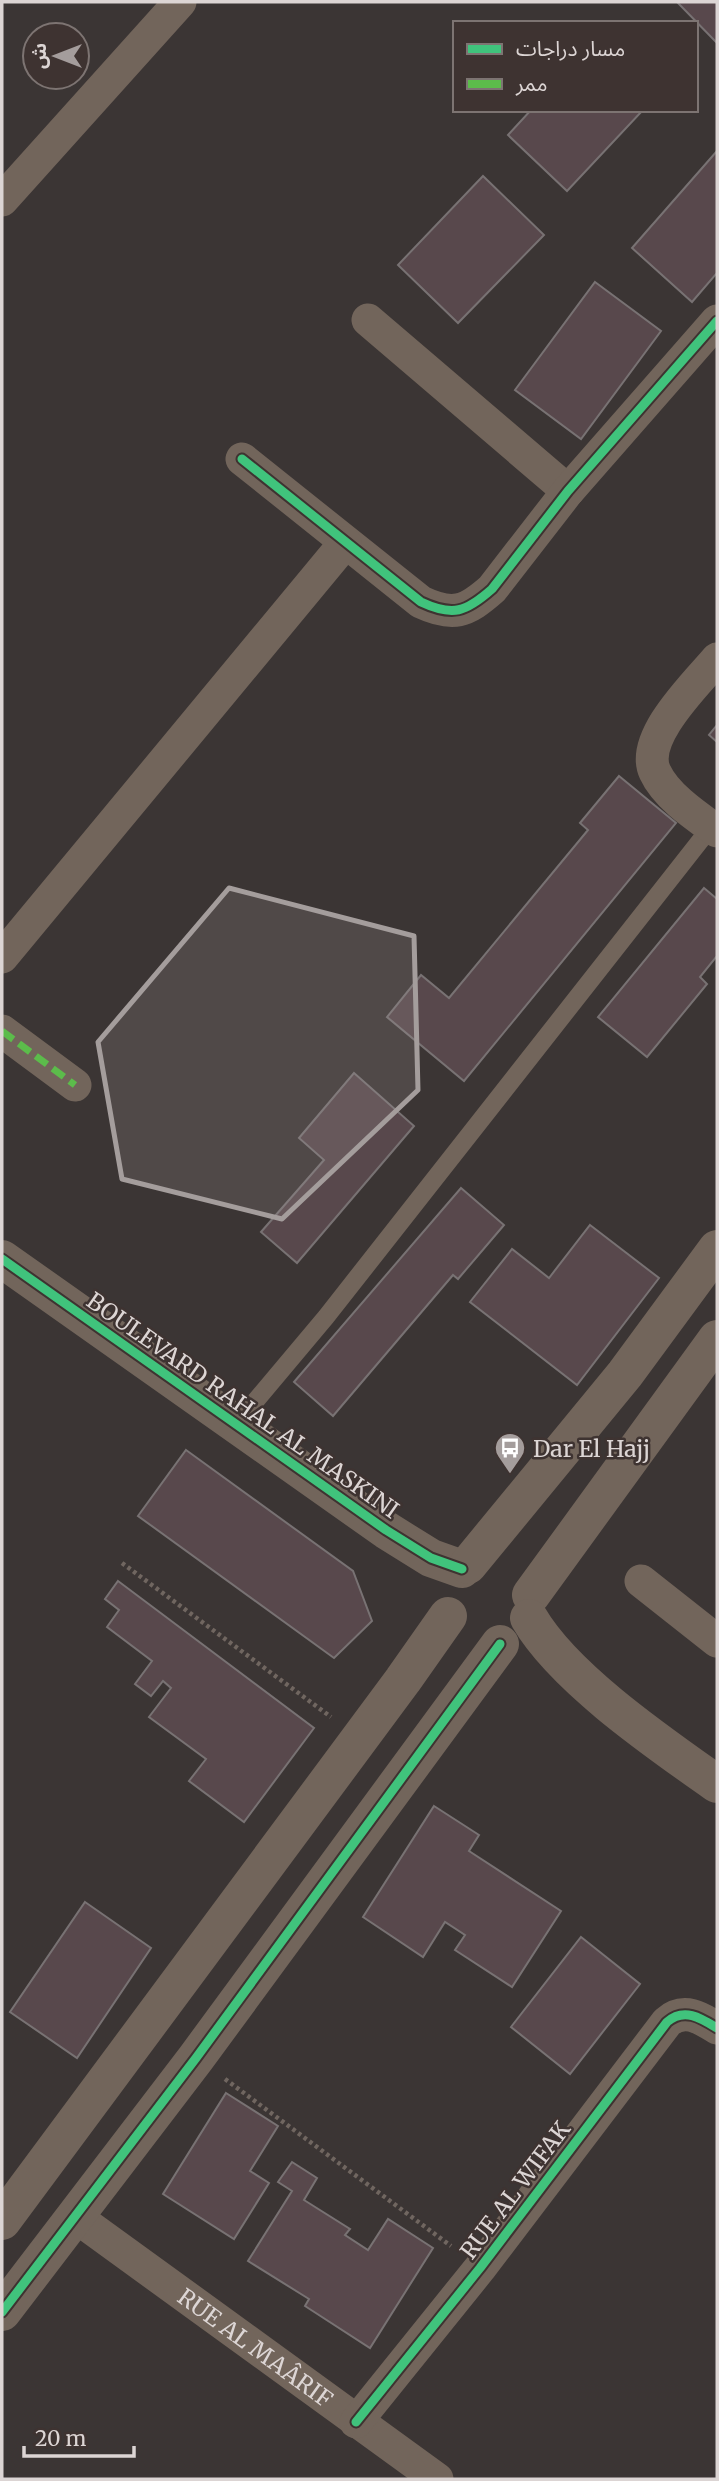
<svg xmlns="http://www.w3.org/2000/svg" width="719" height="2481" font-family="Merriweather,'Noto Sans Arabic',serif">
<style>
.building{fill:#58484c;stroke:#787273;stroke-width:2}
.lines{fill:none;stroke-linecap:round;stroke-linejoin:round}
.path{stroke:#706660;stroke-width:4.5;stroke-dasharray:3.5 3.5;stroke-linecap:butt}
.service{stroke:#72655b;stroke-width:18}
.minor{stroke:#72655b;stroke-width:33}
.tertiary{stroke:#72655b;stroke-width:38}
.quiet{stroke:#5cbc4b;stroke-width:7;stroke-dasharray:14 7;stroke-linecap:butt}
.cycleway-casing{stroke:#3e3331;stroke-width:13}
.cycleway{stroke:#40c37c;stroke-width:9}
.marked{fill:#a49d9c;fill-opacity:0.2;stroke:#a49d9c;stroke-width:5;stroke-linejoin:round}
.labels{text-anchor:middle;dominant-baseline:central;stroke-width:5;stroke-linejoin:round;paint-order:stroke}
.street-label{font-size:23px;fill:#dcd5d4;stroke:#3e3331}
.poi-label{font-size:23px;fill:#dcd5d4;stroke:#3e3331;text-anchor:start}
</style>
<rect width="100%" height="100%" fill="#3b3534"/>
<g class="building">
<polygon points="677,2 717,2 717,43"/>
<polygon points="531,110 643,110 567,191 508,135"/>
<polygon points="717,151 717,273 692,302 632,248"/>
<polygon points="483,176 544,235 458,323 398,265"/>
<polygon points="595,282 661,331 581,439 515,390"/>
<polygon points="717,725 717,742 709,735"/>
<polygon points="619,776 676,823 464,1081 387,1017 421,975 449,998 588,830 580,823"/>
<polygon points="704,888 717,899 717,956 700,977 707,984 647,1057 598,1017"/>
<polygon points="354,1073 414,1126 297,1263 261,1232 324,1160 299,1138"/>
<polygon points="461,1188 504,1225 458,1279 453,1275 333,1416 294,1382"/>
<polygon points="590,1225 659,1278 577,1385 470,1302 512,1249 549,1278"/>
<polygon points="186,1450 353,1571 372,1621 334,1658 138,1516"/>
<polygon points="118,1581 314,1728 244,1822 189,1781 206,1759 149,1717 171,1688 163,1681 151,1696 135,1684 152,1661 107,1627 119,1610 105,1599"/>
<polygon points="434,1806 479,1835 469,1851 561,1911 512,1987 455,1950 465,1935 445,1922 423,1957 363,1917"/>
<polygon points="85,1902 151,1948 77,2058 10,2012"/>
<polygon points="581,1937 640,1984 570,2074 511,2027"/>
<polygon points="226,2093 278,2126 250,2171 269,2183 234,2239 163,2194"/>
<polygon points="292,2162 317,2178 304,2200 350,2229 345,2235 368,2250 388,2219 433,2248 370,2348 305,2306 309,2299 248,2261 292,2191 278,2182"/>
</g>
<g class="lines">
<g class="path">
<polyline points="122,1563 331,1717"/>
<polyline points="225,2079 451,2246"/>
</g>
<polyline class="service" points="237,1423 326,1317 711,827"/>
<g class="minor">
<polyline points="2,200 180,2"/>
<polyline points="368,320 568,491"/>
<path d="M242,459L421,602C453,617 466,612 492,589L568,491L717,321"/>
<path d="M717,659C697,683 639,738 655,772C666,796 696,816 717,831"/>
<polyline points="2,957 345,543"/>
<polyline points="2,1031 75,1085"/>
<polyline points="641,1581 717,1641"/>
<path id="s1" d="M76,2217L437,2479"/>
<path d="M356,2422L480,2268L667,2022C684,2007 701,2018 717,2028"/>
</g>
<g class="tertiary">
<polyline points="2,1259 386,1530 431,1558 462,1569"/>
<polyline points="468,1565 625,1374 717,1249"/>
<polyline points="531,1595 717,1339"/>
<path d="M529,1618C564,1678 659,1743 717,1784"/>
<polyline points="2,2221 403,1680 448,1616"/>
<polyline points="2,2312 196,2058 500,1644"/>
</g>
<polyline class="quiet" points="2,1031 75,1085"/>
<g class="cycleway-casing">
<g id="cycleway">
<path d="M242,459L421,602C453,617 466,612 492,589L568,491L717,321"/>
<polyline points="2,1259 386,1530 431,1558 462,1569"/>
<polyline points="2,2312 196,2058 500,1644"/>
<path d="M356,2422L480,2268L667,2022C684,2007 701,2018 717,2028"/>
</g>
</g>
<use href="#cycleway" class="cycleway"/>
</g>
<path class="marked" d="M229,888L414,936L418,1090L282,1219L122,1179L98,1042Z"/>
<defs>
<g id="bus-pin" transform="scale(1.575)"><path d="M0 17L-7.5 6A9.5 9.5 0 1 1 7.5 6Z" fill="#a49d9c" stroke="#3e3331"/><path d="M-5-6H5V4H4V6H2V4H-2V6H-4V4H-5ZM-3.5-4V0h7V-4ZM-3.5 1.2v1.5H-2V1.2ZM2 1.2v1.5H3.5V1.2Z" fill="#fff"/></g>
</defs>
<g fill-rule="evenodd">
<use href="#bus-pin" x="510" y="1448"/>
</g>
<g class="labels">
<g class="street-label">
<text transform="translate(243 1405) rotate(35)">BOULEVARD RAHAL AL MASKINI</text>
<text transform="translate(515 2190) rotate(-53)">RUE AL WIFAK</text>
<text stroke="none"><textPath href="#s1" startOffset="222">RUE AL MAÂRIF</textPath></text>
</g>
<g class="poi-label">
<text x="533" y="1448">Dar El Hajj</text>
</g>
</g>
<rect width="719" height="2481" fill="none" stroke="#dcd5d4" stroke-width="7"/>
<rect x="453" y="21" width="245" height="91" fill="#3e3331" stroke="#7d7472" stroke-width="2"/>
<rect x="467" y="44" width="35" height="10" fill="#40c37c" stroke="#7d7472" stroke-width="2"/>
<text x="516" y="56" font-size="21" fill="#dcd5d4">مسار دراجات</text>
<rect x="467" y="79" width="35" height="10" fill="#5cbc4b" stroke="#7d7472" stroke-width="2"/>
<text x="516" y="91" font-size="21" fill="#dcd5d4">ممر</text>
<g transform="translate(56 56) rotate(270)"><circle r="33" fill="#3e3331" stroke="#7d7472" stroke-width="2"/>
<path d="M0-5L12 26L0 18L-12 26Z" fill="#a49d9c"/>
<text y="-10" font-size="19" font-weight="bold" text-anchor="middle" fill="#dcd5d4">ش</text>
</g>
<path d="M24 2446v10h110v-10" fill="none" stroke="#dcd5d4" stroke-width="3.5"/>
<text x="35" y="2446" font-size="21" fill="#dcd5d4" stroke="#3e3331" stroke-width="5" paint-order="stroke">20 m</text>
</svg>
